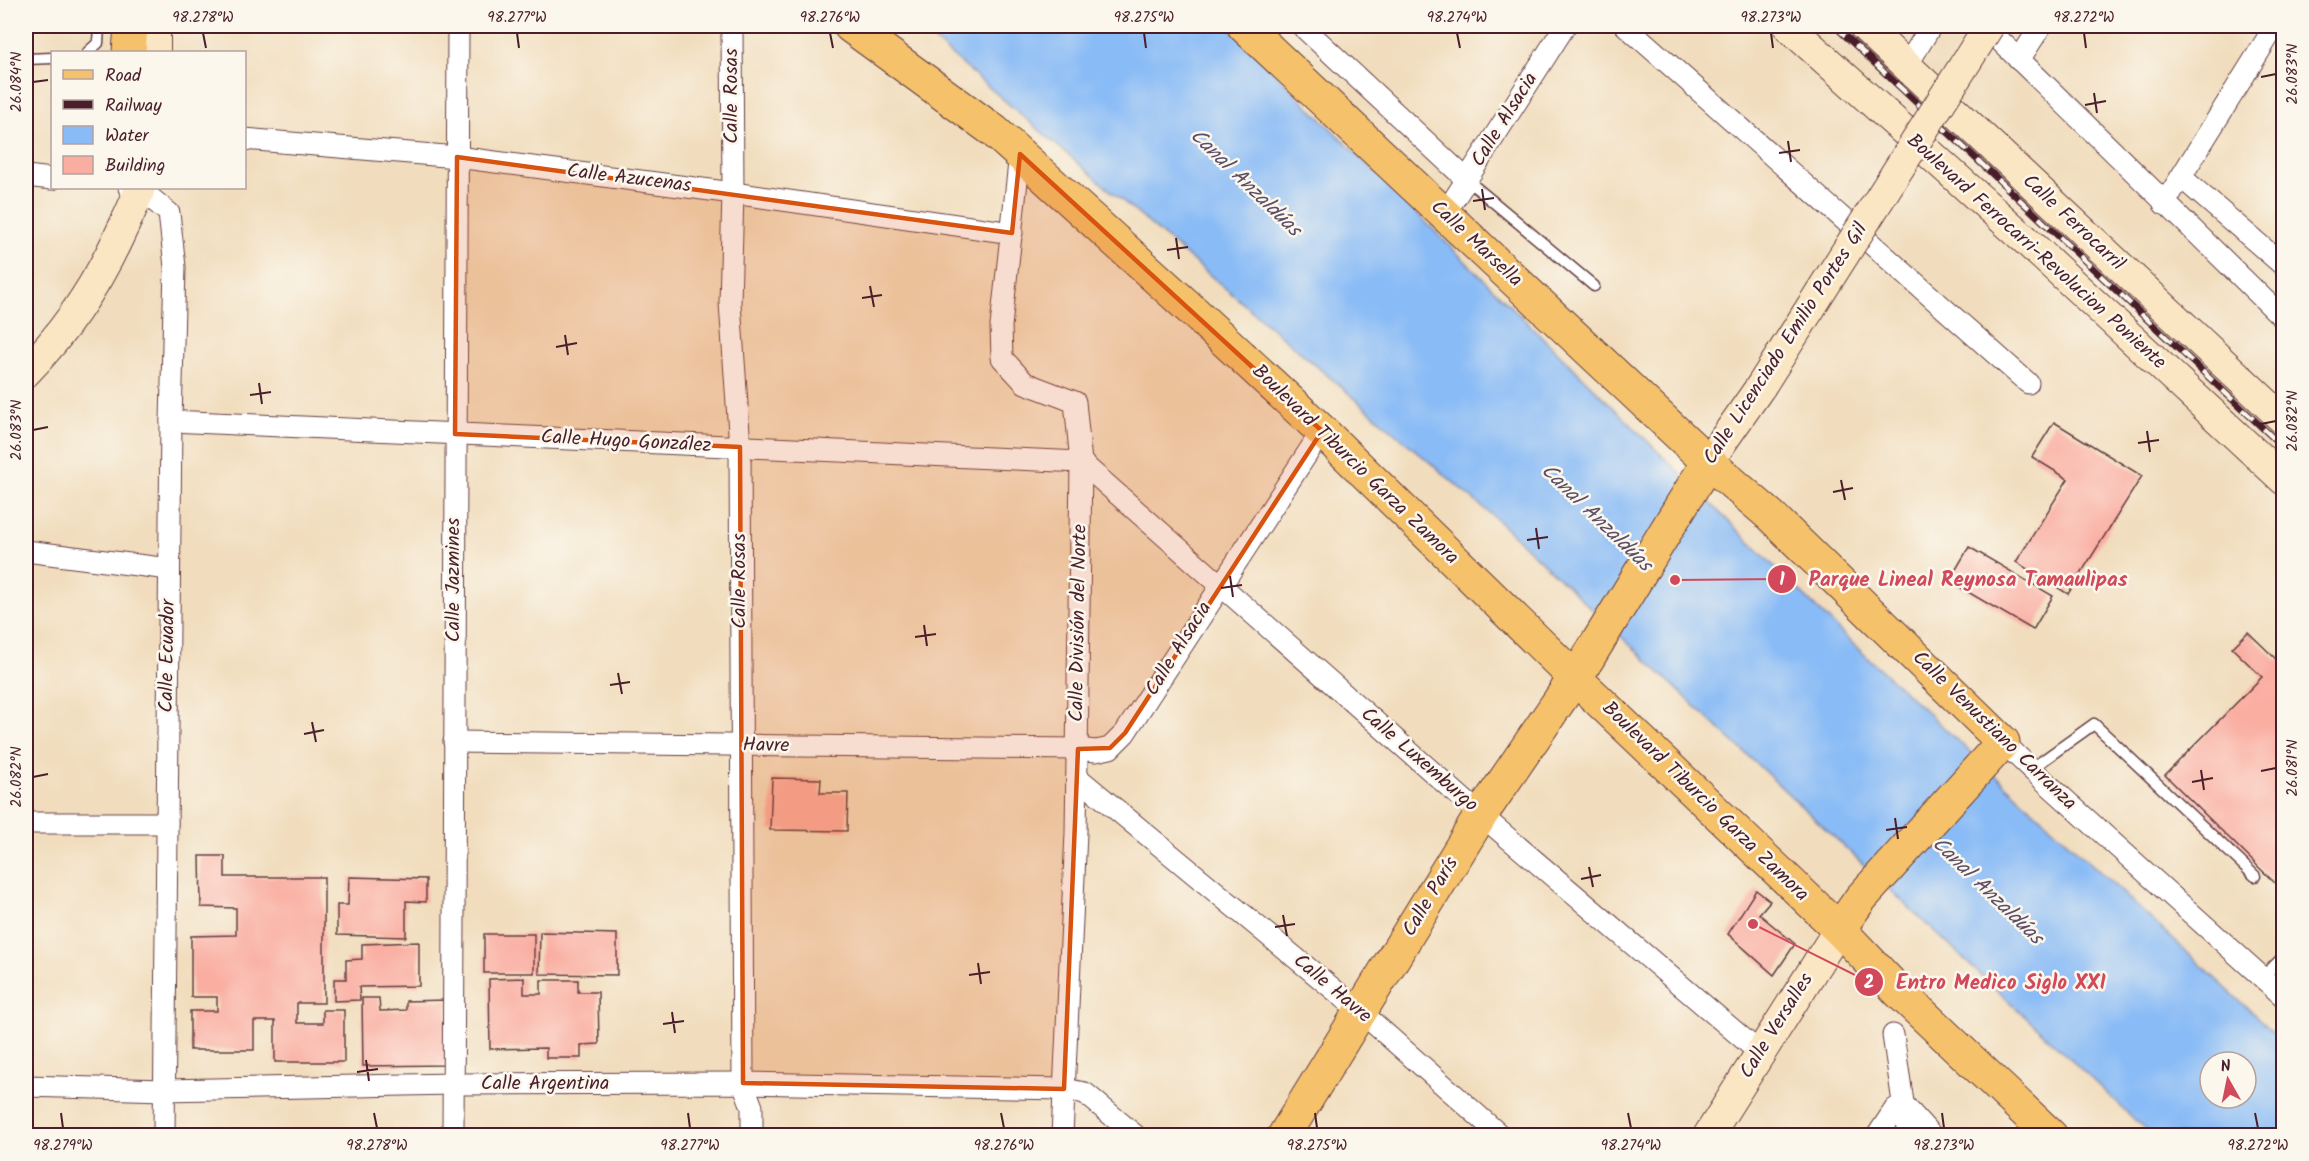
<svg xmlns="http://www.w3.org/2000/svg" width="2309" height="1161" font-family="Kalam,sans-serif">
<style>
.water{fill:#89bbf6;stroke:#6a6d90;stroke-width:1.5;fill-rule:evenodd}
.building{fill:#faada1}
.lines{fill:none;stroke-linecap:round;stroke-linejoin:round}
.lane-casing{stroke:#633c41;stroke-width:13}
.street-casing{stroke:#633c41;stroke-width:23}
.secondary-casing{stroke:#633c41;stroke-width:32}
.primary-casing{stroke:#633c41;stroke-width:35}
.lane{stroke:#fff;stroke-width:10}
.street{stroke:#fff;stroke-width:21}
.secondary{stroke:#fbe6c4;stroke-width:30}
.primary{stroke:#f5c16b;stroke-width:33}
.rail-casing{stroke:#4a1f2b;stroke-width:7}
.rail{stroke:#fbf7ec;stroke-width:4.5;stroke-dasharray:14;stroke-linecap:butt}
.secondary-bridge-casing{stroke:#633c41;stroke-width:32;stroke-linecap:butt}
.secondary-bridge{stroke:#fbe6c4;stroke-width:30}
.marked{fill:#d8530f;fill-opacity:0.2;stroke:#d8530f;stroke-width:4.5;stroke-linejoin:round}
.ticks{fill:none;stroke:#4a1f2b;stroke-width:2}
.labels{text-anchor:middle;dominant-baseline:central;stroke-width:5;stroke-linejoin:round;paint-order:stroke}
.street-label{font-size:20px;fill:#4a1f2b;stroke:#fbf7ec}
.water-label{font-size:21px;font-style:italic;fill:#5d4e68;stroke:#fbf7ec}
.leader{fill:none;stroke:#d1495b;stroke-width:2}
.callout-dot{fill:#d1495b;stroke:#fbf7ec;stroke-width:2}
.mark-label{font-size:18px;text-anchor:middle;font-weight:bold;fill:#fff}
.callout-label{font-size:21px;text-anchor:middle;font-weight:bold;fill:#d1495b;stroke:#fbf7ec;stroke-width:5;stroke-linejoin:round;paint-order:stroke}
.neatline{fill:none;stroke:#4a1f2b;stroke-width:2}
.ticks-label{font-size:15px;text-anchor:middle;fill:#4a1f2b}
</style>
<rect width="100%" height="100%" fill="#fbf7ec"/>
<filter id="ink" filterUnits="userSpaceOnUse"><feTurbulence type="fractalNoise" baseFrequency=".0167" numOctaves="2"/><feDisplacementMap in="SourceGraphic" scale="12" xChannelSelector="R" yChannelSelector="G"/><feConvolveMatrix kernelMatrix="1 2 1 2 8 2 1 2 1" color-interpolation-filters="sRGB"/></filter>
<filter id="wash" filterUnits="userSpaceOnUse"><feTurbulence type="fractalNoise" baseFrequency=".008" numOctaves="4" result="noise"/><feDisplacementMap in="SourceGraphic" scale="24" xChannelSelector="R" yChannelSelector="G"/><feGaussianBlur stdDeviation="1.35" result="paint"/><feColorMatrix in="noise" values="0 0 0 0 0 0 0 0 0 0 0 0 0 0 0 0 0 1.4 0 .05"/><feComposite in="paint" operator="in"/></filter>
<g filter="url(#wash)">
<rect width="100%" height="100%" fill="#f1ddbd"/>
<path class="water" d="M910,26H1227L1852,643L2283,1041V1135H2151L1494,517L924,32ZM2210,1062H2246V1098H2210Z"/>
<g id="blocks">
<g class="building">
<polygon points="2054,422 2142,476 2068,594 2016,562 2068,479 2032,457"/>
<polygon points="1969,547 2053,596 2033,630 1949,581"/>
<polygon points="2248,632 2277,660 2284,653 2284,892 2165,775 2262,677 2232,648"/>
<polygon points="772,778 821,779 820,793 848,793 847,831 770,830"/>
<polygon points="200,856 225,856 225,877 324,877 324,1003 297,1003 297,1023 323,1023 323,1010 344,1010 344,1062 275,1062 275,1021 254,1021 254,1050 190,1050 190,1011 217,1011 217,997 191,997 191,936 236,935 236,908 201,907"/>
<polygon points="349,877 426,879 426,902 406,901 406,937 337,935 337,905 348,905"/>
<polygon points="1756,890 1770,901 1759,914 1795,944 1774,975 1728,934"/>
<polygon points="540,932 617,934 617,975 539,974"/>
<rect x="484" y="934" width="50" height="39"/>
<polygon points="419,942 419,986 359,987 360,1000 334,1001 334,979 346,979 346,960 362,959 362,944"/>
<polygon points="524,978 524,994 541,994 541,980 578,980 578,992 598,992 599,1044 581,1045 581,1058 546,1058 546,1048 490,1049 489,979"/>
<polygon points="362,998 379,998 380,1011 406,1010 406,1001 447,1000 447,1065 363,1066"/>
</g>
</g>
</g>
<g filter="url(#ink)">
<use href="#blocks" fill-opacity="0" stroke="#633c41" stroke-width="1.5"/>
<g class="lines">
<g class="lane-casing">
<g id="lane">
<polyline points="88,52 98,43 99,26"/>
<polyline points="26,59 52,58"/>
<polyline points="1467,180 1594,286"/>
<polyline points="2031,769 2094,724 2255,876"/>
<polyline points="2262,978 2284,956"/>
</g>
</g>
<g class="street-casing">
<g id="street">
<polyline points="732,26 733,193 730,303 740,447 743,1083 752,1107 752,1136"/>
<polyline points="1302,26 1467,180"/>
<polyline points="1626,26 2028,383"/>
<polyline points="1985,26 2284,319"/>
<polyline points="2019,60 2041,26"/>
<polyline points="1906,67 1931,26"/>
<polyline points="244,139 457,157 733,193 1012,233"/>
<polyline points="1020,154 1001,326 1002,358 1025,383 1075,402 1081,462 1076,833 1062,1136"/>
<polyline points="26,176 52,179"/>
<polyline points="2181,177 2284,266"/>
<polyline points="129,188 140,189 169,213 175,267 171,421 164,1136"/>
<polyline points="2164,204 2275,26"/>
<polyline points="1444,215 1565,26"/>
<polyline points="171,421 1081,462"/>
<polyline points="1081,462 1481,815 1760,1053"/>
<polyline points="26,551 169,569"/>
<polyline points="454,742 1078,749 1096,751 1110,748 1125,733 1322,431"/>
<polyline points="2003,742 2031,769 2284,997"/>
<polyline points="1077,777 1361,1012 1501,1136"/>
<polyline points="26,823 167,823"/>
<polyline points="1893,1035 1908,1136"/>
<polyline points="26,1086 164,1090 453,1084 743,1083 1064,1089 1085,1093 1136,1136"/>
<polyline points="453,1136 458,26"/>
<polyline points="1877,1136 1895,1109 1903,1104 1932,1136"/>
</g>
</g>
<g class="secondary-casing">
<g id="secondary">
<polyline points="1788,26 2029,243 2284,480"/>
<polyline points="1864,26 2284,420"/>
<polyline points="155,52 155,26"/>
<path d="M26,372C66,331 96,286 120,234C127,219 135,204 140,188"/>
<polyline points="1708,462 1761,386"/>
<polyline points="1708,1136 1839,929"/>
</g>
</g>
<g class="primary-casing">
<g id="primary">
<polyline points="850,26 994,131 1195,313 1322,431 1575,678 1839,929 1898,991 2051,1136"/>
<polyline points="1244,26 1708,462 1771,516 2003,742 1861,898 1839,929"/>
<polyline points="129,52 131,26"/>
<polyline points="1284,1136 1481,815 1585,663 1708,462"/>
</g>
</g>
<use href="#lane" class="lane"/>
<use href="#street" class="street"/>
<use href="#secondary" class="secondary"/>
<use href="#primary" class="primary"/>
<g class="rail-casing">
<polyline id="rail" points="1835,26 2284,448"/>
</g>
<use href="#rail" class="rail"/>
<g class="secondary-bridge-casing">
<polyline id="secondary-bridge" points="1761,386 1989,26"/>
</g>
<use href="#secondary-bridge" class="secondary-bridge"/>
</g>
</g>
<path class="marked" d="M1020,154L1322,431L1125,733L1110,748L1078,749L1064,1089L743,1083L740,447L455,434L457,157L1012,233Z"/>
<path class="ticks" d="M203,33L206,48M517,33L519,48M830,33L833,48M1144,33L1146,48M1457,33L1460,48M1771,33L1773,48M2084,33L2086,48M2261,77L2276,74M33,82L48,80M2094,93L2097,113M2085,105L2106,101M1788,141L1791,162M1779,153L1800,150M1482,189L1485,210M1473,201L1494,198M1176,238L1179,259M1167,250L1188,247M870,286L874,307M862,298L882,295M565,335L568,355M556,347L577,343M259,383L262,404M250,395L271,392M2261,424L2276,421M33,430L48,427M2147,431L2150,452M2138,443L2159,440M1841,480L1845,500M1833,492L1853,488M1536,528L1539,549M1527,540L1548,537M1230,576L1233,597M1221,588L1242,585M924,625L927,646M915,637L936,634M618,673L622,694M610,685L630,682M312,722L316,742M304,734L324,730M2201,770L2204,790M2261,771L2276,768M33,777L48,774M2192,782L2213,778M1895,818L1898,839M1886,830L1907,827M1589,867L1593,887M1581,879L1601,875M1283,915L1287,936M1275,927L1295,924M978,963L981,984M969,975L990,972M672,1012L675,1033M663,1024L684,1021M366,1060L369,1081M357,1072L378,1069M61,1113L63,1128M374,1113L377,1128M688,1113L690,1128M1001,1113L1004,1128M1315,1113L1317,1128M1628,1113L1631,1128M1942,1113L1944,1128M2255,1113L2258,1128"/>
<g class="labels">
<g class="street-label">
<text transform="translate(732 96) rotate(-90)">Calle Rosas</text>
<text transform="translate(1505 120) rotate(-58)">Calle Alsacia</text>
<text transform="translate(629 179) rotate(7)">Calle Azucenas</text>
<text transform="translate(2073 223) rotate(43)">Calle Ferrocarril</text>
<text transform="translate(1476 244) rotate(43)">Calle Marsella</text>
<text transform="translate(2036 252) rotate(42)">Boulevard Ferrocarri-Revolucion Poniente</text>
<text transform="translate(1786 344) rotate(-57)">Calle Licenciado Emilio Portes Gil</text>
<text transform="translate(626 442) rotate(3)">Calle Hugo González</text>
<text transform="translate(1355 465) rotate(44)">Boulevard Tiburcio Garza Zamora</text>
<text transform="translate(454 580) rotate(-90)">Calle Jazmines</text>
<text transform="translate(740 581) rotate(-90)">Calle Rosas</text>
<text transform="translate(1079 623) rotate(-89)">Calle División del Norte</text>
<text transform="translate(1179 649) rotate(-58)">Calle Alsacia</text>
<text transform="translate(168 656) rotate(-89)">Calle Ecuador</text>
<text transform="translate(1994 731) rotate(44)">Calle Venustiano Carranza</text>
<text transform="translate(766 746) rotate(1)">Havre</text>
<text transform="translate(1419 760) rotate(41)">Calle Luxemburgo</text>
<text transform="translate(1705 802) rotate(44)">Boulevard Tiburcio Garza Zamora</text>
<text transform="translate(1431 897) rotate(-59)">Calle París</text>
<text transform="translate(1332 989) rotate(40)">Calle Havre</text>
<text transform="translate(1777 1026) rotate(-58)">Calle Versalles</text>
<text x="545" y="1084">Calle Argentina</text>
</g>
<g class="water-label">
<text transform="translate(1245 183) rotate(44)">Canal Anzaldúas</text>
<text transform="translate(1596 518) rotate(44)">Canal Anzaldúas</text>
<text transform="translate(1987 891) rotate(44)">Canal Anzaldúas</text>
</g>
</g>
<path class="leader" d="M1675 580L1782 579M1753 924L1869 982"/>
<g class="callout-dot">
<circle cx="1675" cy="580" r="6"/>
<circle cx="1753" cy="924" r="6"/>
<circle cx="1782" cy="579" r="15"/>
<circle cx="1869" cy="982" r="15"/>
</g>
<g class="mark-label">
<text x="1782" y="585">1</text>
<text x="1869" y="988">2</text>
</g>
<g class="callout-label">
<text x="1968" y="586">Parque Lineal Reynosa Tamaulipas</text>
<text x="2001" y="989">Entro Medico Siglo XXI</text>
</g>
<rect width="2309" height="1161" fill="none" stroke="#fbf7ec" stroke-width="66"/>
<rect x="51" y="51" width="195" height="138" fill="#fbf7ec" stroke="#b4a19f" stroke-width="1.5"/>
<rect x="63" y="70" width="30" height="9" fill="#f5c16b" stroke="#b4a19f" stroke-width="1.5"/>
<text x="105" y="81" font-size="18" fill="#4a1f2b">Road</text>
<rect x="63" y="100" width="30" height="9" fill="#4a1f2b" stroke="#b4a19f" stroke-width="1.5"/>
<text x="105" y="111" font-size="18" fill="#4a1f2b">Railway</text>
<rect x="63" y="126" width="30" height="18" fill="#89bbf6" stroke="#b4a19f" stroke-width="1.5"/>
<text x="105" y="141" font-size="18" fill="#4a1f2b">Water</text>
<rect x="63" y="156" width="30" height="18" fill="#faada1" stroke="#b4a19f" stroke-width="1.5"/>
<text x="105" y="171" font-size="18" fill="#4a1f2b">Building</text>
<g transform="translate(2228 1080) rotate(351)"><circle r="28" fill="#fbf7ec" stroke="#b4a19f" stroke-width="1.5"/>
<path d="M0-4.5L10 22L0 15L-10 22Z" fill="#d1495b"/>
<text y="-9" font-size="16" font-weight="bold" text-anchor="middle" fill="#4a1f2b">N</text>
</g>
<rect x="33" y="33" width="2243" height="1095" class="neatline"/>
<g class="ticks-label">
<text x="203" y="22">98.278°W</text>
<text x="517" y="22">98.277°W</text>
<text x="830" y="22">98.276°W</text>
<text x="1144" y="22">98.275°W</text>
<text x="1457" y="22">98.274°W</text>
<text x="1771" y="22">98.273°W</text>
<text x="2084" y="22">98.272°W</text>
<text transform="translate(2292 74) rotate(-90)" y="5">26.083°N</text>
<text transform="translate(16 82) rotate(-90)" y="5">26.084°N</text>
<text transform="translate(2292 421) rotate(-90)" y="5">26.082°N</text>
<text transform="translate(16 430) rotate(-90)" y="5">26.083°N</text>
<text transform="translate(2292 768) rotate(-90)" y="5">26.081°N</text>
<text transform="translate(16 777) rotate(-90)" y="5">26.082°N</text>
<text x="63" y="1150">98.279°W</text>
<text x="377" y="1150">98.278°W</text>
<text x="690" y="1150">98.277°W</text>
<text x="1004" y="1150">98.276°W</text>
<text x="1317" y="1150">98.275°W</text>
<text x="1631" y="1150">98.274°W</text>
<text x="1944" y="1150">98.273°W</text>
<text x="2258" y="1150">98.272°W</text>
</g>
</svg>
